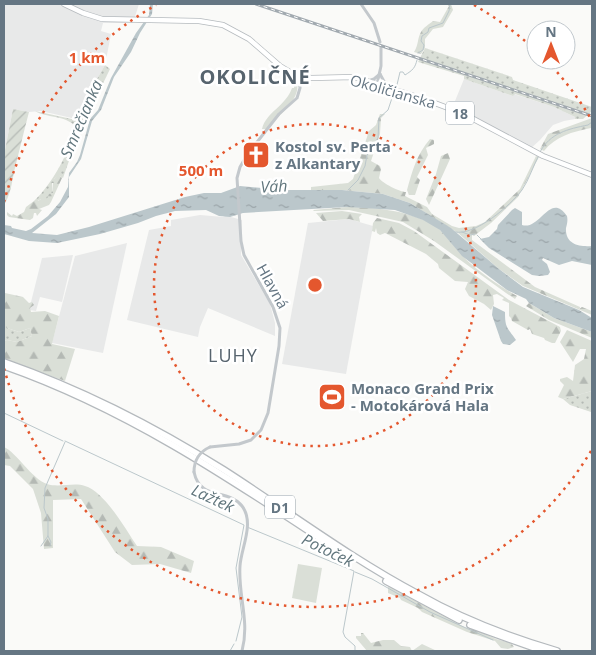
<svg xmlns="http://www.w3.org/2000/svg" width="596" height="655" font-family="'Open Sans',sans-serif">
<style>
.built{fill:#e8e9e9}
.grass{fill:url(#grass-dots)}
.forest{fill:url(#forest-firs)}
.park{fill:#dadfd7}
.garden{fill:url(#garden-furrows)}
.water{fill:url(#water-ripples)}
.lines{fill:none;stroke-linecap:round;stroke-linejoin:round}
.stream{stroke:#bbc7cb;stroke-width:1}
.major-casing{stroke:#b5babe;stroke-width:6}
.highway-casing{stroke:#b4b9bd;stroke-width:8}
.minor{stroke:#c3c8cc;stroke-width:3}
.major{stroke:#fff;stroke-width:4.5}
.highway{stroke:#fff;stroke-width:5.5}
.rail-casing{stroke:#a2aab0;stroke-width:3}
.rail{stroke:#fff;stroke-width:1;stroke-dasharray:4;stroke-linecap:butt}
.minor-bridge{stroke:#c3c8cc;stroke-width:3}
.ring{fill:none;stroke:#e4572e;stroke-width:2.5;stroke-dasharray:2.5 5}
.labels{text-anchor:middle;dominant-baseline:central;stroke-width:5;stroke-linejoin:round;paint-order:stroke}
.shield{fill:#fff;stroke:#939fa8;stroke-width:1}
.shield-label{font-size:14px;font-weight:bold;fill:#657683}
.street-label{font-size:15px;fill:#657683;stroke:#fff}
.poi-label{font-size:15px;font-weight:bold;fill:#657683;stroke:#fff;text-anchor:start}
.water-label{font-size:16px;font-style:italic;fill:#60757c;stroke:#fff}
.quarter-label{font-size:18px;letter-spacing:1px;fill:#57646e;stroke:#fff}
.district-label{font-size:20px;font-weight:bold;letter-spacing:1px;fill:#57646e;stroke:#fff}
.centre{fill:#e4572e;stroke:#fff;stroke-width:2.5}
.ring-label{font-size:15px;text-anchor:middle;font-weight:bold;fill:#e4572e;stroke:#fff;stroke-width:5;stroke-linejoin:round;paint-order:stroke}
</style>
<defs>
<pattern id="grass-dots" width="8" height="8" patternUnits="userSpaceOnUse" patternTransform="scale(1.25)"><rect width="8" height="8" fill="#dadfd7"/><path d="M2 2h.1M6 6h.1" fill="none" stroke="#b4b9b4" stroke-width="1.8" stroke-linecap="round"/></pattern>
<pattern id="forest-firs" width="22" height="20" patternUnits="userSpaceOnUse" patternTransform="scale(1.25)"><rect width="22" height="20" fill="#dadfd7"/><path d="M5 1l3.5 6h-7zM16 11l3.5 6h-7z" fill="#b4b9b4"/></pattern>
<pattern id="garden-furrows" width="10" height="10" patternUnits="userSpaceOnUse" patternTransform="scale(1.25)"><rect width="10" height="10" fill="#dadfd7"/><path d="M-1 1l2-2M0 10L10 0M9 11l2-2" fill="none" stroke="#b4b9b4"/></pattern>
<pattern id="water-ripples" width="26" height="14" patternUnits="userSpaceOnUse" patternTransform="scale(1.25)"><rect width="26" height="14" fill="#bbc7cb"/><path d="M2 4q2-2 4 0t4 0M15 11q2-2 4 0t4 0" fill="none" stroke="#9ca6aa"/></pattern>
</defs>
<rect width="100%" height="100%" fill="#fafaf8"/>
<g class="built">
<polygon points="4,4 139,4 133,23 103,23 101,31 111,34 105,65 83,104 76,119 41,111 29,112 13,109 4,155"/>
<polygon points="464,79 513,96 514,94 554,107 575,117 575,119 564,121 553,125 540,140 529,150 453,110 455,101"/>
<polygon points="230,214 231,217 242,220 241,255 270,304 275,323 275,336 208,308 200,327 198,337 127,320 149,230 171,226 171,220 200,215 223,217"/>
<polygon points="349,219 373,226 346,374 282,364 308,223"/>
<polygon points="127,243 103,353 52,343 75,256"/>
<polygon points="73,255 62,302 40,297 36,311 29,310 42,258"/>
</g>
<g class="grass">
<polygon points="425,48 512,77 513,80 592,107 592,111 583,119 575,119 575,117 554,107 515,94 513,96 464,79 464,76 418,62"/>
<path d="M105,65L110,69L79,133L78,132L75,137L77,138L63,178L58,175L54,179V183H52L53,193L47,199H41L36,202L34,201C52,184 71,150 75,126C65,115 46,118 35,111L81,121L78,117L82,111L80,109Z"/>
<polygon points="4,327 19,332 30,328 32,336 17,342 7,340 4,341"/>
<polygon points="592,391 591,412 570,405 563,399"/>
</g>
<g class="forest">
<path d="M447,4H451L453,10L443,27L433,29L425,39V48L421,54L414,52C419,44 417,39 421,32C423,28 429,24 433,21L440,22L449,6Z"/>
<path d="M380,114H385L381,118L380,134L371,161L380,166L381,169L379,178C382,183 400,192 406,192L405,196L427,207L432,214L452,226L459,228L476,226L485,222L520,189L536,156L539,157L518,197L491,223L474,236L472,235V240L535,287L580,307L579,309L582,307L592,311V315L523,286L499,269L458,233L410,203L383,194L342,190H311V187L348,183L353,179L369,131L376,125Z"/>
<path d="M592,118L591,128C572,132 556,136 544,151L540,149L548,134Z"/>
<path d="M430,139L434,140V144L426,148L428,155L417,177L420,180L415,195H409L407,190C412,171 417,154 430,139Z"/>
<polygon points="448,153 450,159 429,205 426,199 436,174 441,156"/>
<polygon points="58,174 62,178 51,202 49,205 39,209 42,210 37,216 36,213 34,213 33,218 30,220 9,217 7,215 7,212 12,216 13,214 17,216 24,212 26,207 34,201 38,201 41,199 47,199 49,194 53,193 53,183 54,183 54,179"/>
<path d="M347,207C375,207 416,211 439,229C447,236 454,247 462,255C474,269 501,287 517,296L515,299L506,293L434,241L403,222L349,210L314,211L313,210Z"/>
<polygon points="342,211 362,214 359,217 360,222 349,219 323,221 316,213"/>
<polygon points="377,218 399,223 414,231 509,300 560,327 561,331 555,343 552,343 545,340 544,338 532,334 530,329 528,330 512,321 511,318 509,316 509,303 502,300 504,298 497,294 493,295 494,304 491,310 484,304 469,296 465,289 468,282 455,281 439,268 438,264 426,254 385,233 380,235 377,233 376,228 375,232 372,231 373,223"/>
<polygon points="5,293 23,297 29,303 32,302 34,305 30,308 31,312 45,311 59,316 52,344 75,349 65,381 4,359 4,341 7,340 17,342 32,336 30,328 19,332 4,327 4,295"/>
<polygon points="529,303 554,318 592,332 592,338 549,320 526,306"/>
<polygon points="567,330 592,341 592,391 563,399 558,397 564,385 560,381 560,379 567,377 573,381 575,365 584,359 586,349 580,349 573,362 560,342"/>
<path d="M4,447C16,452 32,479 47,484C59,488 74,482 85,486C105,492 126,530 137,546L161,547L194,561L191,573L160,564L132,565L115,552L81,499L53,500V548L44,549L41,513L33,489L10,466L4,465Z"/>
<polygon points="388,587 389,587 468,629 471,628 496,639 511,643 514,647 508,649 501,648 495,641 467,632 422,612 418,608 401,600 400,598 388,593"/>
<polygon points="361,633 363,633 371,643 383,640 394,640 401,646 410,647 412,651 422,644 437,651 367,651 356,638 356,636 361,636"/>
</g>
<g class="park">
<path d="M295,79C306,96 277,117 266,129H262C266,112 286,106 292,88H294Z"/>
<polygon points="298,564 322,568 316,603 292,598"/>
</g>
<path class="garden" d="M13,109L29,112C24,131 19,152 14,172C12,183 10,196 4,205V155Z"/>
<g class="water">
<polygon points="150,4 153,4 152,14 140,33 131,52 114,77 101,110 92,121 81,159 69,177 69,197 56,214 32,233 57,235 89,227 185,197 204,193 221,193 240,186 283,190 342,190 383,194 410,203 451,228 499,269 523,287 579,310 592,318 592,332 554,318 529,303 526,299 507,290 462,256 440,230 423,220 395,210 347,207 243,213 230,217 219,216 206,210 175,211 156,216 138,223 100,234 57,243 29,241 4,234 4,225 11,226 12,228 26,231 31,229 48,216 60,202 68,187 69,173 77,162 80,155 90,119 98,110 111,78 136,33 149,15"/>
<path d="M515,208L522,212V225C540,231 550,191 567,216C568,221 567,224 566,228C565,245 580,247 592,246V265L572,261L559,265L543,258L542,260L547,264L550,272L548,275L539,276L532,275L489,248L480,239L489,237L497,229L498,225L512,210Z"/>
<path d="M493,306L505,312C505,328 507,327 516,340L510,345L503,344L501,341L492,315Z"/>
</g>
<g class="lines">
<g class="stream">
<polyline points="418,53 423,50 424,45 421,41 422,36 428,32 429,28 443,23 449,11 450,4"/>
<path d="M396,89L400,72H403L405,75C413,70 415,68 417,60"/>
<path d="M540,152C550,133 568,129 588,125L592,122"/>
<polyline points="348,190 358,180 365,166 367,155 378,138 379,118 388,110 394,92"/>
<path d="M455,232C475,236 510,206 522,190C529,180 533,166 539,155"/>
<polyline points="462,232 470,235 475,234"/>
<polyline points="477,235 481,239"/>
<polyline points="4,413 63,441"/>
<polyline points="65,441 244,525 236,568 242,617 236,641"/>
<polyline points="247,527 354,571 343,632 345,637 355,646 355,651"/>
<polyline points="48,536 51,542 50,546"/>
<polyline points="41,546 48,536 48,519 44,508 45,488 65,442"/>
<polyline points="355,572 372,579 430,612 493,640"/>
<polyline points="230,651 234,644"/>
</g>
<g class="major-casing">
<polyline id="major" points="64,4 83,13 102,19 199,21 223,25 249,39 280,66 295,75 311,78 354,77 424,99 464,114 543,156 592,175"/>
</g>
<g class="highway-casing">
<g id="highway">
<path d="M4,362C81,389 154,426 224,470C288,511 350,558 418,594C462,619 509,637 557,651"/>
<path d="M4,366C130,410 238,484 348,557"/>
<polyline points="386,581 459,620"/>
<polyline points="470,625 543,651"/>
</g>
</g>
<g class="minor">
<polyline points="361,4 374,23 380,42"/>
<polyline points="380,74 387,87"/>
<polyline points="368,81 374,79 380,74"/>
<polyline points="377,84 381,66 381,46"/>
<polyline points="210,447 239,444 251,440 261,430 268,413 279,346 280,328 273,307 244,255 241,241 237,178 240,167 247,155 279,114 297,98 300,88 299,77"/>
<path d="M194,472C200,501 228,488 242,506C255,523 241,548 240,566C238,596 250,621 242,651"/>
</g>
<use href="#major" class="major"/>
<use href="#highway" class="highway"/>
<g class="rail-casing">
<polyline id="rail" points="256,4 592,116"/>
</g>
<use href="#rail" class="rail"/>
<path class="minor-bridge" d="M194,472C194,460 199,452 210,447"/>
</g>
<g class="ring">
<circle cx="315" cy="285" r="161"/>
<path d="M591 451A322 322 0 0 1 4 368M4 202A322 322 0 0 1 156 5M474 5A322 322 0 0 1 535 50M547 61A322 322 0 0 1 591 119"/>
</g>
<defs>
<g id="church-square" transform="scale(1.4375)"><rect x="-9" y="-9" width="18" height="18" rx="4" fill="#e4572e" stroke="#fff"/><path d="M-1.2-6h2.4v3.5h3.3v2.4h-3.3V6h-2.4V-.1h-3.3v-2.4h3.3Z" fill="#fff"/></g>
<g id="stadium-square" transform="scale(1.4375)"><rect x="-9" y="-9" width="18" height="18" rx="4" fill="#e4572e" stroke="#fff"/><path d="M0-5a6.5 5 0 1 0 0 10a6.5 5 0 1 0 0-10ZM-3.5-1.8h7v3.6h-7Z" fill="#fff"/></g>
</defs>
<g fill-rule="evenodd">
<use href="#church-square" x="256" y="155"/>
<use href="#stadium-square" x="332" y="397"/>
</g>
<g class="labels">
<g class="shield">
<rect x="446" y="101.5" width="28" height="23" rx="4"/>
<rect x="265" y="495.5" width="30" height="23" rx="4"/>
</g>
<g class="shield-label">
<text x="460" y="113">18</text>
<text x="280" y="507">D1</text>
</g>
<g class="street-label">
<text transform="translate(393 91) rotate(16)">Okoličianska</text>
<text transform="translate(273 286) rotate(61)">Hlavná</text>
</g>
<g class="poi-label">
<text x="275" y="146">Kostol sv. Perta<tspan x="275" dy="17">z Alkantary</tspan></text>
<text x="351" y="388">Monaco Grand Prix<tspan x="351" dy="17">- Motokárová Hala</tspan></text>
</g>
<g class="water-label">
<text transform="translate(81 119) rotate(-67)">Smrečianka</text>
<text transform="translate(274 186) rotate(-3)">Váh</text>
<text transform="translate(213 498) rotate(25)">Lažtek</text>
<text transform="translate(328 550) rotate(26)">Potoček</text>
</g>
<g class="quarter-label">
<text x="233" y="355">LUHY</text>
</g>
<g class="district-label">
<text x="255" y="76">OKOLIČNÉ</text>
</g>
</g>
<circle cx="315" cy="285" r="8" class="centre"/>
<g class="ring-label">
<text x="87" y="63">1 km</text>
<text x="201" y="176">500 m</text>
</g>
<rect width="596" height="655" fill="none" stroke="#657683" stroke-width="10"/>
<g transform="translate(551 45)"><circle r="24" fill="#ffffff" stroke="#c1c8cd"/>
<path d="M0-4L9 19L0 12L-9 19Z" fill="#e4572e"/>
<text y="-8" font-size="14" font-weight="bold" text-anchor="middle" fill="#657683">N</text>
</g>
</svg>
